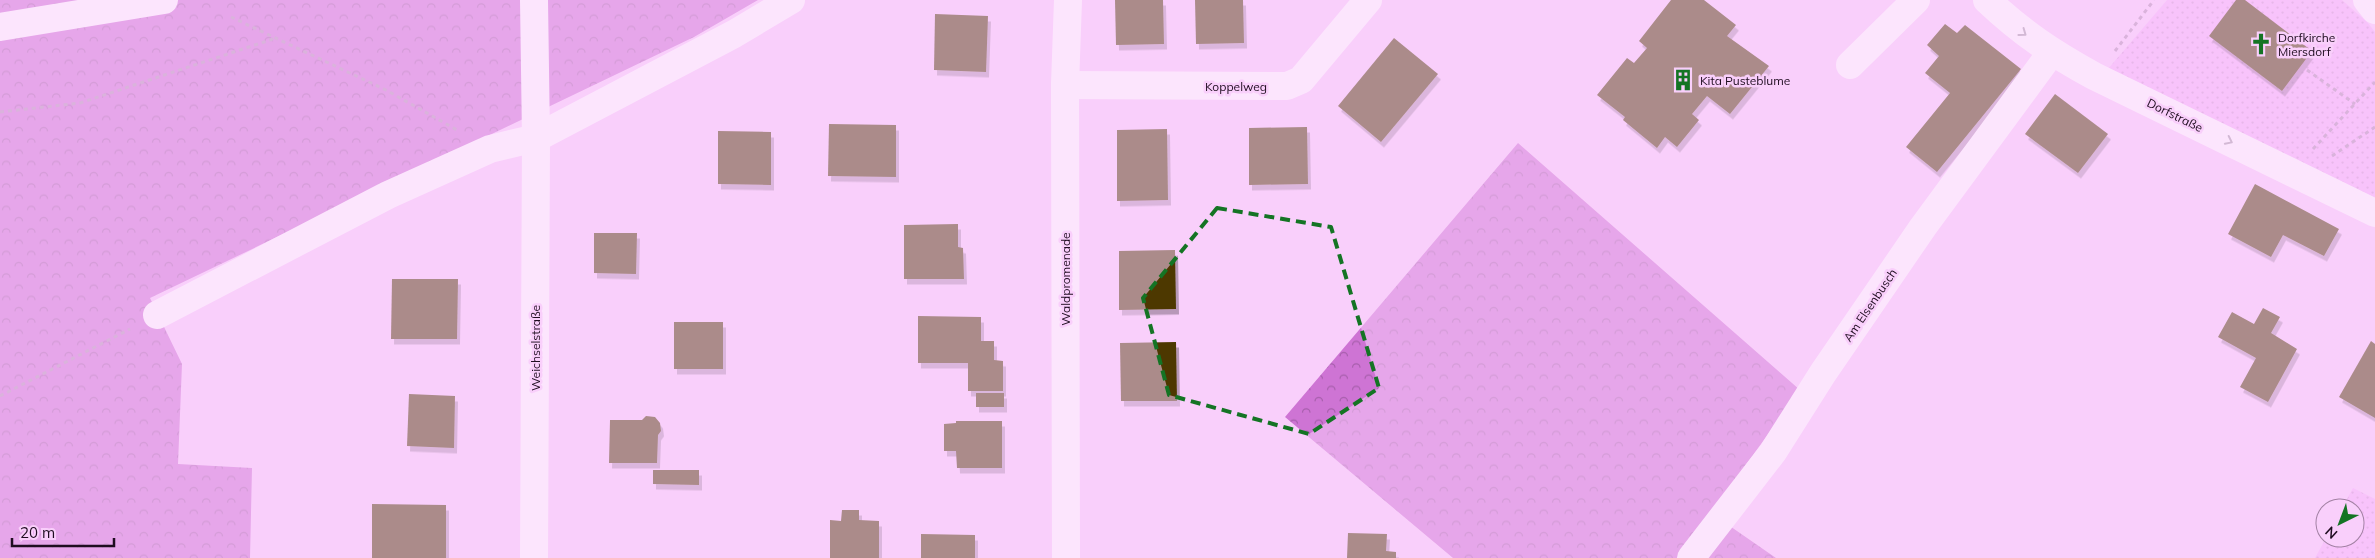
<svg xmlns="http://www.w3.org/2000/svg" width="2375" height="558" font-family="Mulish,sans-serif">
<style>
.grass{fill:url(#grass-dots)}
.forest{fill:url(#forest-crowns)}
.building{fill:#4d3800;filter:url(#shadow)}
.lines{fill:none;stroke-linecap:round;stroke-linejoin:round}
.path{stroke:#b391b5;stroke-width:3;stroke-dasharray:4 4;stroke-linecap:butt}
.minor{stroke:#fff;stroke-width:28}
.major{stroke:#fff;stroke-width:28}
.oneway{stroke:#a59ea6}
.marked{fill:none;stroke:#147424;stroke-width:4;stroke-dasharray:10 6;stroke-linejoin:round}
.labels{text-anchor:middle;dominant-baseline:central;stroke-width:5;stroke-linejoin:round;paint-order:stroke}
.poi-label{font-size:12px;fill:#1f0d20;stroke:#f9cffb;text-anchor:start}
.street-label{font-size:12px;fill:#1f0d20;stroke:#f9cffb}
</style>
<defs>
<pattern id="grass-dots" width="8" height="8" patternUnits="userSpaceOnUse" patternTransform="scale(1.25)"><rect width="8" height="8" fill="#f6b3fa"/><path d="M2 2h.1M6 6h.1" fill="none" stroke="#d299d6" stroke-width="1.8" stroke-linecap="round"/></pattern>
<pattern id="forest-crowns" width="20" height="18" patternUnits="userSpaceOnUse" patternTransform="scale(1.25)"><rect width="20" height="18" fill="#ce74d4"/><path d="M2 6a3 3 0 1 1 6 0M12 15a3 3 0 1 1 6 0" fill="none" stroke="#a75eac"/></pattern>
<filter id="shadow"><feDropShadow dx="3" dy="5.5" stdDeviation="0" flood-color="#0004"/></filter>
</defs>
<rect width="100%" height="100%" fill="#f9cffb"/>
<g class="grass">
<polygon points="2167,0 2342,0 2367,22 2375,32 2375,198 2108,69"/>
<polygon points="2353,488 2375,499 2375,558 2315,558 2326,538 2355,538 2355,508 2342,508"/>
</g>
<g class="forest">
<polygon points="0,0 758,0 694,37 150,298 182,364 178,464 252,468 250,558 0,558"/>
<polygon points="1518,143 1800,390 1711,513 1776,558 1453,558 1285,417"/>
</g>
<g class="building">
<polygon points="1115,0 1163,0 1164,44 1116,45"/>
<polygon points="1195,0 1243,0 1244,43 1196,44"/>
<polygon points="1671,0 1704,0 1736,25 1727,36 1769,66 1730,114 1707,96 1692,114 1699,120 1677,147 1665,137 1657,148 1623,120 1625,117 1597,95 1627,58 1634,63 1647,48 1639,41"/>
<polygon points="2236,0 2245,0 2312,51 2282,91 2209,36"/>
<polygon points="935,14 988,16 986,72 934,70"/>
<polygon points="1945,24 1957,33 1965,25 2021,69 1937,172 1906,147 1950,93 1925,73 1939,56 1927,45"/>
<polygon points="1394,38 1438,74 1381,142 1338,106"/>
<polygon points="2055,94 2108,134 2078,173 2025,134"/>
<polygon points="829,124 896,125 896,177 828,176"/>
<polygon points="1307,127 1308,184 1249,185 1249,128"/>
<polygon points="1167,129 1168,200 1117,201 1117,130"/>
<polygon points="718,131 771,132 771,185 718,184"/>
<polygon points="2255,184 2339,229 2324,256 2283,235 2271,257 2228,234"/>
<polygon points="958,224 958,247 963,248 964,279 904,279 904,225"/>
<polygon points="594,233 637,233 636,274 594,273"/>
<polygon points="1175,250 1176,309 1119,310 1119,251"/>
<polygon points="392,279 458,279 457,339 391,339"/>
<polygon points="2263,308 2280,317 2271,333 2297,349 2268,402 2240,387 2256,358 2218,337 2232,312 2254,324"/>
<polygon points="918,316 981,317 981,341 994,341 994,360 1003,361 1003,391 968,391 968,363 918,363"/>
<rect x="674" y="322" width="49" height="47"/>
<polygon points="2371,341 2375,344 2375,418 2339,397"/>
<polygon points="1176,342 1177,401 1121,401 1120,343"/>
<rect x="976" y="393" width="28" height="14"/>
<polygon points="409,394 455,396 454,448 407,446"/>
<polygon points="646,416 655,417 660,423 661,431 658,435 657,463 609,463 610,420 642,420"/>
<polygon points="956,421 1002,421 1002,468 957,468 956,451 944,451 944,424 956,423"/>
<polygon points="653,470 699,470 699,485 653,484"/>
<polygon points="372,504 446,505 446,558 372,558"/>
<polygon points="842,510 859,510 859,520 879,521 879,558 830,558 830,520 841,521"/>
<polygon points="1348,533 1387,534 1386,551 1396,552 1396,558 1347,558"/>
<polygon points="921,534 975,535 975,558 921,558"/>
</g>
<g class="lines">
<g class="path">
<polyline points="231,17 386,90 457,130"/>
<polyline points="2115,51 2154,0"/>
<polyline points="2307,70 2355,104"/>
<polyline points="0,112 80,103 276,38"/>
<polyline points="2313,149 2375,82"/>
<polyline points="2332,156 2375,127"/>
<polyline points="0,396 130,329"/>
</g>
<g class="minor">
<polyline points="1850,65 1916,0"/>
<polyline points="1065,85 1287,86 1301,80 1368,0"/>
<polyline points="157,315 388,195 490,149 536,138 734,34 791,0"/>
<polyline points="534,558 536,138 534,0"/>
<polyline points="1066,558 1065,85 1068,0"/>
<polyline points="1691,558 1773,452 1823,373 1923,227 2051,53"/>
</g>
<g class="major">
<path d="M1987,0C2022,33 2052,53 2094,76L2375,213"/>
<polyline points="2367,0 2375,10"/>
<polyline points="0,27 164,0"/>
</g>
</g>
<defs><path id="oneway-chevron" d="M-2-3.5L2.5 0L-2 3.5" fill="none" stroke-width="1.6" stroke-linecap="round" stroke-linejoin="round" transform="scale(1.25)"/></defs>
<g class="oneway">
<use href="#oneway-chevron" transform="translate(2023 33) rotate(36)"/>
<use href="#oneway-chevron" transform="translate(2229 141) rotate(26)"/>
</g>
<path d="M0 0H2375V558H0ZM1217,208L1331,227L1379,388L1309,434L1169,395L1143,298Z" fill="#f9cffb" fill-opacity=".55" fill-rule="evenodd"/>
<path class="marked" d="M1217,208L1331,227L1379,388L1309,434L1169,395L1143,298Z"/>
<defs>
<g id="church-bare" transform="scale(1.725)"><path d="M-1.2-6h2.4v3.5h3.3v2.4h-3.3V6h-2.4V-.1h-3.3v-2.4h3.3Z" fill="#147424" stroke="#f9cffb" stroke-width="2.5" paint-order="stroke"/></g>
<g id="building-bare" transform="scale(1.725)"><path d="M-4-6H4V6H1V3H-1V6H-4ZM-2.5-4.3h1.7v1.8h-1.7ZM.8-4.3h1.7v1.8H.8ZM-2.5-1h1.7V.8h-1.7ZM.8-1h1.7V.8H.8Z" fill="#147424" stroke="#f9cffb" stroke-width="2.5" paint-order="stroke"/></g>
</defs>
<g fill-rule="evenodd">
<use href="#church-bare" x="2261" y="44"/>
<use href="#building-bare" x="1683" y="80"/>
</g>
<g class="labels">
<g class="poi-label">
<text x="2278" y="37">Dorfkirche<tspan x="2278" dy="14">Miersdorf</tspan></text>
<text x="1700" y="80">Kita Pusteblume</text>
</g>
<g class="street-label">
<text x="1236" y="86">Koppelweg</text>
<text transform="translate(2175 115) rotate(26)">Dorfstraße</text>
<text transform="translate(1065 279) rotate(-90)">Waldpromenade</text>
<text transform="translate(1870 305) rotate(-56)">Am Elsenbusch</text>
<text transform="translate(535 348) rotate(-90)">Weichselstraße</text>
</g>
</g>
<g transform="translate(2340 523) rotate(222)"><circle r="24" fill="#f9cffb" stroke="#a281a3"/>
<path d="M0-4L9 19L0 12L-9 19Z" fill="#147424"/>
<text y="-8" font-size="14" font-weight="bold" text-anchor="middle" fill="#1f0d20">N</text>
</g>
<path d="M12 538v8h102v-8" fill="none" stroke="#1f0d20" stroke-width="2.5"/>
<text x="20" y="538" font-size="15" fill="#1f0d20" stroke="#f9cffb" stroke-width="4" paint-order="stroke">20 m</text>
</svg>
